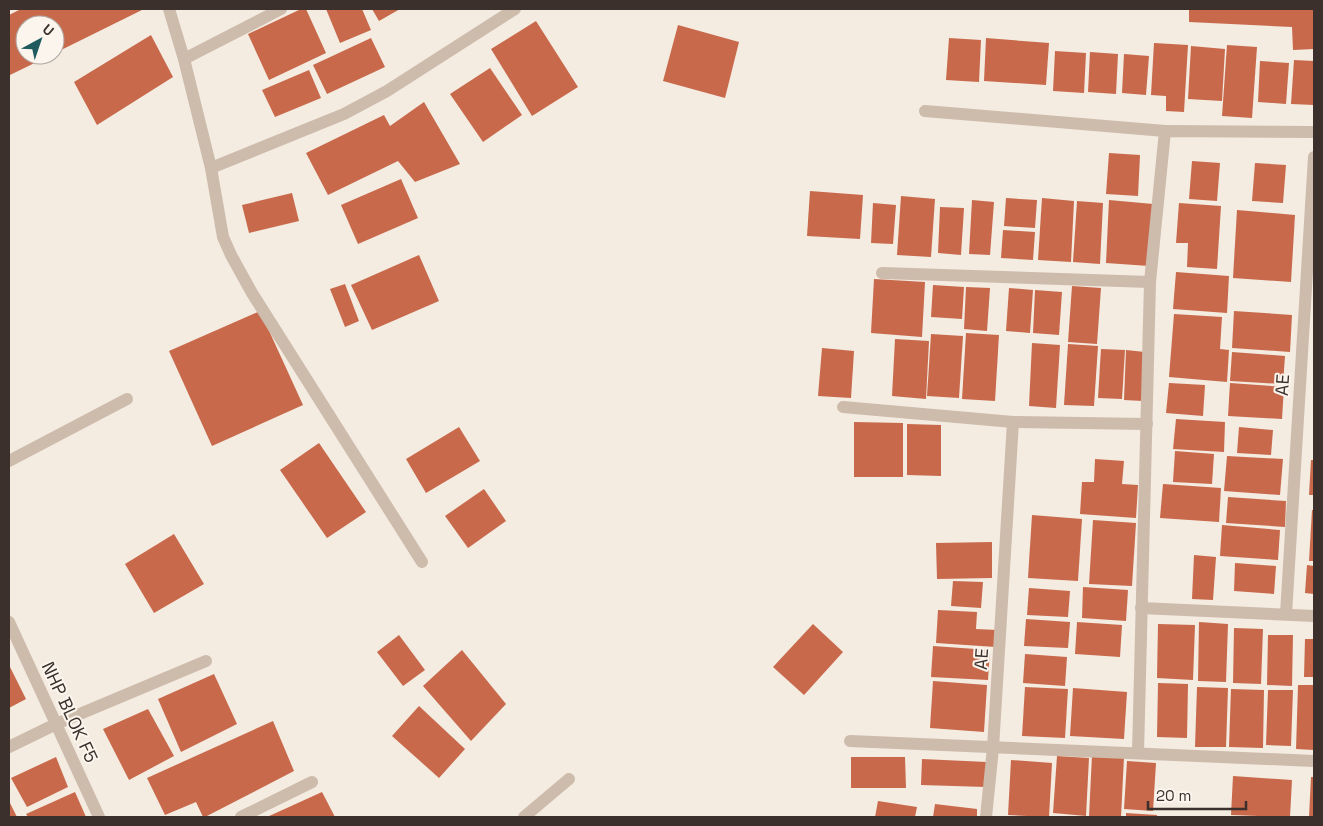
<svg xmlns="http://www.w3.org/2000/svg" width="1323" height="826" font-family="'Space Grotesk',sans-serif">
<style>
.building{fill:#c8694b}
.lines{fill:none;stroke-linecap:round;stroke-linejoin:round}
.minor{stroke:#cdbbac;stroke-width:12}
.labels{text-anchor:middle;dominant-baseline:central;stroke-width:4;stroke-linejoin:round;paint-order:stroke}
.street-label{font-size:18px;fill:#3b302b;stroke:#fbf5ee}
</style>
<rect width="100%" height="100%" fill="#f4ebe1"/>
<g class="building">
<polygon points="21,9 144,9 55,53 55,25 25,25 25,55 51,55 10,75 9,72 9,15"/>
<polygon points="301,9 306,9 326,53 269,80 248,34"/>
<polygon points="326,9 362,9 371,30 340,43"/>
<polygon points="372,9 400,9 379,21"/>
<polygon points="1189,9 1314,9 1314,49 1293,50 1292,27 1189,22"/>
<polygon points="536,21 578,87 532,116 491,49"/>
<polygon points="678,25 739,42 725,98 663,81"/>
<polygon points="151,35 173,77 97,125 74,82"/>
<polygon points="371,38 385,67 327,94 313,65"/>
<polygon points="949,38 981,40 979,82 946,80"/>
<polygon points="986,38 1049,43 1046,85 984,81"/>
<polygon points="1154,43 1188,45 1184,112 1166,111 1166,96 1151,95"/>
<polygon points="1227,45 1257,47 1252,118 1222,116"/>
<polygon points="1191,46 1225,49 1222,101 1188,99"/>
<polygon points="1055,51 1086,53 1084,93 1053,91"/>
<polygon points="1090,52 1118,54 1116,94 1088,92"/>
<polygon points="1124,54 1149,56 1146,95 1122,93"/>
<polygon points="1294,60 1314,61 1314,105 1291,104"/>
<polygon points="1260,61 1289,63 1286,104 1258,102"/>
<polygon points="490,68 522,115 483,142 450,94"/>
<polygon points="309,70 321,98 275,117 262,90"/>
<polygon points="424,102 460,164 415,182 398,161 328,195 306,153 384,115 390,126"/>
<polygon points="1109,153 1140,155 1138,196 1106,194"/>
<polygon points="1192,161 1220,163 1217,201 1189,199"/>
<polygon points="1255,163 1286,165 1283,203 1252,201"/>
<polygon points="401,179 418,218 358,244 341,205"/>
<polygon points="810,191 863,195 860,239 807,236"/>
<polygon points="292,193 299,221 249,233 242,205"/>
<polygon points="901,196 935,199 931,257 897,255"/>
<polygon points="1006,198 1037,200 1035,228 1004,226"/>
<polygon points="1042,198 1074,201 1071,262 1038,260"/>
<polygon points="972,200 994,202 990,255 969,254"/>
<polygon points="1109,200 1153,204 1149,266 1106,263"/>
<polygon points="1077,201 1103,203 1100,264 1073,262"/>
<polygon points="873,203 896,205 893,244 871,243"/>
<polygon points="1179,203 1221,206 1217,269 1187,267 1188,243 1176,243"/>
<polygon points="940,207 964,208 961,255 938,253"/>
<polygon points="1237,210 1295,215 1291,282 1233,278"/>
<polygon points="1003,230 1035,232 1033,260 1001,258"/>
<polygon points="419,255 439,301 372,330 351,285"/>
<polygon points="1176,272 1229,276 1227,313 1173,309"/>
<polygon points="874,279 925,282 922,337 871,333"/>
<polygon points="345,284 359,321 345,327 330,289"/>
<polygon points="933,285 964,287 962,319 931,317"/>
<polygon points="1072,286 1101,288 1097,344 1068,342"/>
<polygon points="966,287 990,288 987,331 964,329"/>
<polygon points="1009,288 1033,290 1030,333 1006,331"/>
<polygon points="1035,290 1062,292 1059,335 1033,333"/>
<polygon points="260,311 303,405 212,446 169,351"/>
<polygon points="1234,311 1292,315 1290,352 1232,348"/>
<polygon points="1174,314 1222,317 1220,349 1229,350 1227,382 1169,377"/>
<polygon points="966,333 999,335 995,401 962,399"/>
<polygon points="931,334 963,336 959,398 927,396"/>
<polygon points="895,339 929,341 926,399 892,396"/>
<polygon points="1032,343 1060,345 1056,408 1029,406"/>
<polygon points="1068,344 1098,346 1094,406 1064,405"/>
<polygon points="822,348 854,351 851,398 818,396"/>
<polygon points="1101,349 1125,350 1122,399 1098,398"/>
<polygon points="1126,350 1145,352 1143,401 1124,400"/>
<polygon points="1232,352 1285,356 1283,384 1230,381"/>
<polygon points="1169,383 1205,385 1203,416 1166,413"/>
<polygon points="1230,383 1284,387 1282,419 1228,416"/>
<polygon points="1176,419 1225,422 1224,452 1173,449"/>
<polygon points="854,422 903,423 903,477 854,477"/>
<polygon points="907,424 941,425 941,476 907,475"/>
<polygon points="459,427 480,461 426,493 406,459"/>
<polygon points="1239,427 1273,430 1271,455 1237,453"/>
<polygon points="319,443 366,512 327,538 280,470"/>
<polygon points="1175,451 1214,454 1212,484 1173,482"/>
<polygon points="1227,456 1283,459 1280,495 1224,491"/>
<polygon points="1095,459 1124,461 1122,484 1138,485 1136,518 1080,514 1082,482 1094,482"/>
<polygon points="1311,460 1314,460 1314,495 1309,495"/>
<polygon points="1163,484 1221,488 1219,522 1160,518"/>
<polygon points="484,489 506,521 468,548 445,516"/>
<polygon points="1228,497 1286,501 1285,527 1226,523"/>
<polygon points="1312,510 1314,510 1314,561 1309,561"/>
<polygon points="1032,515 1082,519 1078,581 1028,578"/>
<polygon points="1093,520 1136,523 1132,586 1089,584"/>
<polygon points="1222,525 1280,530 1278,560 1220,556"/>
<polygon points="174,534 204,584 154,613 125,564"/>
<polygon points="992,542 992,578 937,579 936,543"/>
<polygon points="1194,555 1216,557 1213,600 1192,599"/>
<polygon points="1235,563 1276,566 1274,594 1234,591"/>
<polygon points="1307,565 1314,566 1314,594 1305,593"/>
<polygon points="953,581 983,582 981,608 951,606"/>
<polygon points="1083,587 1128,590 1126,621 1082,618"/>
<polygon points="1029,588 1070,591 1068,617 1027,615"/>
<polygon points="938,610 977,612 976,629 997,630 996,647 936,643"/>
<polygon points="1026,619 1070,622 1068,648 1024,646"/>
<polygon points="1077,622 1122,625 1120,657 1075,654"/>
<polygon points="1199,622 1228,624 1226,682 1198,681"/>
<polygon points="813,624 843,652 804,695 773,667"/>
<polygon points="1158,624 1195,625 1193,680 1157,678"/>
<polygon points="1234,628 1263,629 1261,684 1233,683"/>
<polygon points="399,635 425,670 403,686 377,652"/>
<polygon points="1268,635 1293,635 1292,686 1267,685"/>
<polygon points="1305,639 1314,639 1314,677 1304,677"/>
<polygon points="933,646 990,650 988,680 931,677"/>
<polygon points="462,650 506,704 471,741 423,686"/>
<polygon points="1025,654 1067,657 1065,686 1023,683"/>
<polygon points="9,665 26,699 9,708"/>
<polygon points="214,674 237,724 181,752 158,699"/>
<polygon points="933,681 987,685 984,732 930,728"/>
<polygon points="1158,683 1188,684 1187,738 1157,737"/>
<polygon points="1298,685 1314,685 1314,750 1296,749"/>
<polygon points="1025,687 1068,689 1065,738 1022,736"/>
<polygon points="1197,687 1228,688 1226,747 1195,747"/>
<polygon points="1073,688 1127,692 1124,739 1070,736"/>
<polygon points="1231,689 1264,690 1263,748 1229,747"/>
<polygon points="1268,690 1293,690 1291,746 1266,745"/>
<polygon points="419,706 465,749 439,778 392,736"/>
<polygon points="148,709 174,756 129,780 103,729"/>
<polygon points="273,721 294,771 205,817 203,817 196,802 165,815 147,778"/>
<polygon points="1092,755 1124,757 1121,817 1089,817"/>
<polygon points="1057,756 1089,758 1086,816 1053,813"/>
<polygon points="56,757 68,787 27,807 11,778"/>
<polygon points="851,757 905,757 906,788 851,788"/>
<polygon points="922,759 987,762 986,787 921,785"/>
<polygon points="1011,760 1052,763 1049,817 1008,815"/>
<polygon points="1127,761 1156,763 1153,811 1124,809"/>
<polygon points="1233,776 1292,780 1290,817 1231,815"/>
<polygon points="1311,777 1314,777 1314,817 1309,817"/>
<polygon points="75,792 86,817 28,817 26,814"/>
<polygon points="322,792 335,817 267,817"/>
<polygon points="9,801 17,817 9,817"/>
<polygon points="878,801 917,807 915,817 875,817"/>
<polygon points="935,804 977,809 977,817 933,817"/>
<polygon points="1126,813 1157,815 1157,817 1126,817"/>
</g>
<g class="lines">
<g class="minor">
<polyline points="169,9 184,59 211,168 223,237 231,255 252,293 422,562"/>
<polyline points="184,59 281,9"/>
<polyline points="925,111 1165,131"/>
<polyline points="211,168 344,114 387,91 515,9"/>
<polyline points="882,273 1150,282"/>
<polyline points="843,407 1013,422 1147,424"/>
<polyline points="9,461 127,399"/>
<polyline points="1141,608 1314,616"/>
<polyline points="1286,614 1314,157"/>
<polyline points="9,622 99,817"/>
<polyline points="850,741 1314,761"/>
<polyline points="9,747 56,724 206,661"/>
<polyline points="1138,753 1150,282 1165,131 1314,132"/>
<polyline points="241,817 312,782"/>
<polyline points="524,817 569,779"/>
<polyline points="986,817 993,748 1013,422"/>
</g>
</g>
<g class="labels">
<g class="street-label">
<text transform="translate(1282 385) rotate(-86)">AE</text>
<text transform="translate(981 659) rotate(-86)">AE</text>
<text transform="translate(70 712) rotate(65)">NHP BLOK F5</text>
</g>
</g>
<rect width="1323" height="826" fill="none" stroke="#3b302b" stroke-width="20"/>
<g transform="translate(40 40) rotate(40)"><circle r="24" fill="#fbf5ee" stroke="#aea6a0"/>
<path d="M0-4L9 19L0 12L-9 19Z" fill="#1f5a5e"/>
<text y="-8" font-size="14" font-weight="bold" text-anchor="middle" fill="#3b302b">U</text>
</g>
<path d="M1148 801v8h98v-8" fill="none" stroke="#3b302b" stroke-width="2.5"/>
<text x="1156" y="801" font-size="15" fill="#3b302b" stroke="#fbf5ee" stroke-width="4" paint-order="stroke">20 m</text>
</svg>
